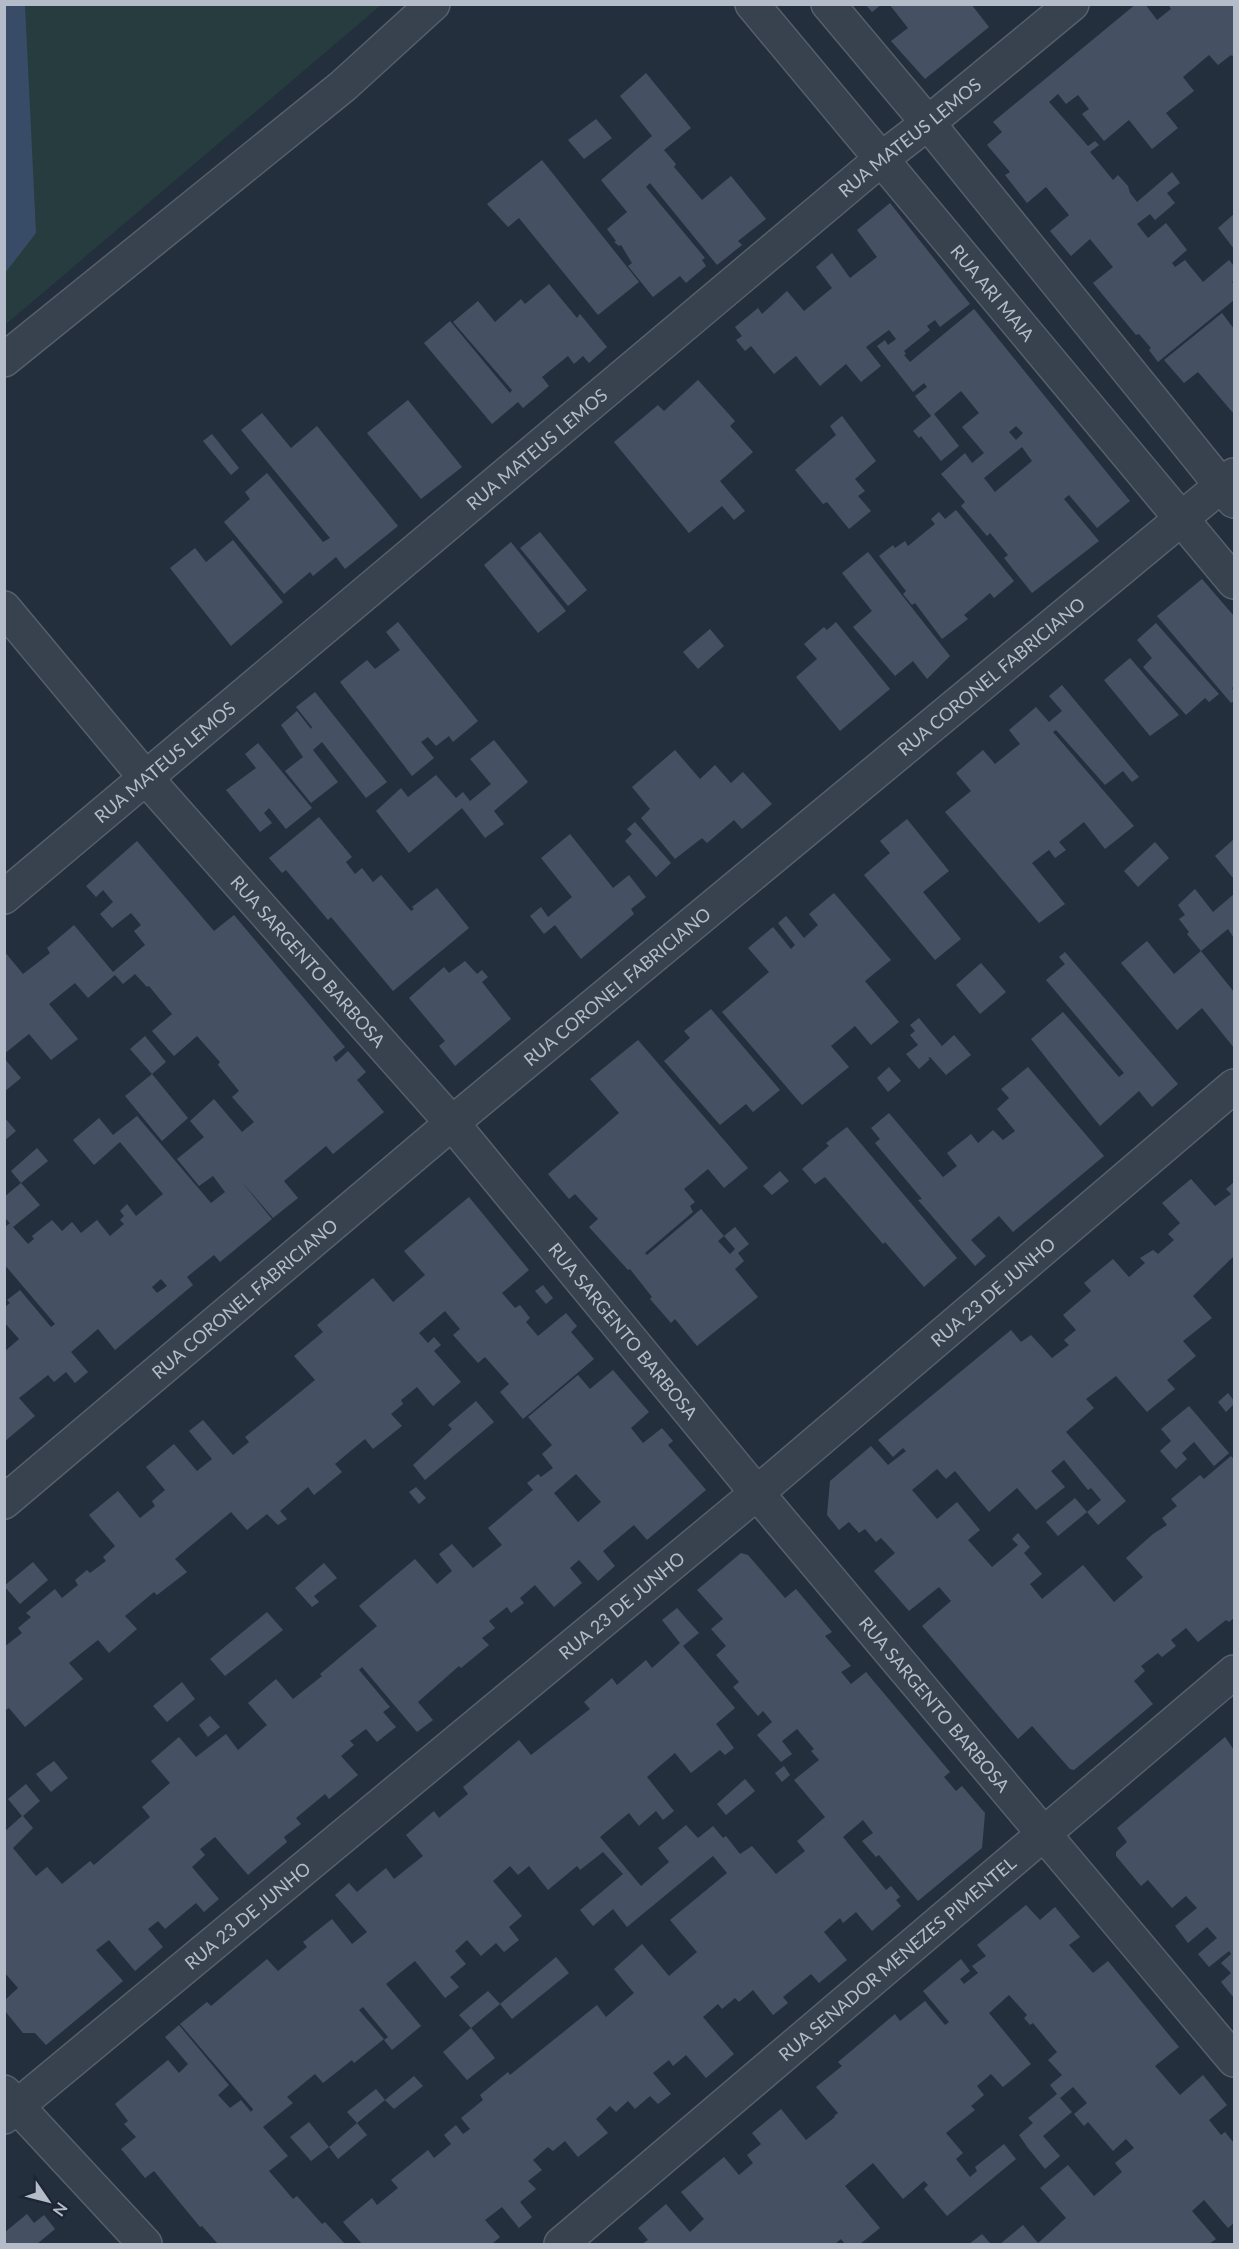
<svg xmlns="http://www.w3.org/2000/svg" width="1239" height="2249" font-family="Lato,sans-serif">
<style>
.green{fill:#263c3f}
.water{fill:#394c67}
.building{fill:#455162;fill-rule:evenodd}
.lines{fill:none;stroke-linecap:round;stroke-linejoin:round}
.minor-casing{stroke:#565f6c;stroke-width:36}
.minor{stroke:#38414e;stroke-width:33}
.labels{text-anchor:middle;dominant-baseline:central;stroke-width:4.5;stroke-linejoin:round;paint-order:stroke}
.street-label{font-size:18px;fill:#b4bcc9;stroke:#1d2633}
</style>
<rect width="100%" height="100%" fill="#242f3e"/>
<polygon class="green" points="5,5 381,5 5,325"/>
<polygon class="water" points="5,4 25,5 36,233 5,273"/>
<g class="building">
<polygon points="865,4 882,4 872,12"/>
<polygon points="889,4 971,4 989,27 925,79 891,41 908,28"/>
<polygon points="1136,4 1145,4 1157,20 1171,9 1168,4 1234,4 1234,55 1232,56 1231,55 1218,65 1209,55 1183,77 1194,91 1166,113 1178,128 1152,149 1129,120 1104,141 1082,114 1089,109 1078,95 1066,104 1058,94 1049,102 1088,146 1095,141 1099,145 1090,152 1113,180 1118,175 1128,186 1130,193 1137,202 1172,172 1180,183 1167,193 1175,203 1155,220 1150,214 1137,224 1148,238 1166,223 1187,250 1172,263 1175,267 1185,260 1203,282 1229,260 1234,266 1234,280 1232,282 1234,284 1234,300 1158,362 1149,350 1151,348 1139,334 1136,335 1093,283 1113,267 1090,239 1071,256 1050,231 1069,215 1046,187 1027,203 1005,175 1010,172 987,145 1002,132 993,122"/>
<polygon points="646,73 691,128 664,150 676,164 674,167 702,200 731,176 766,219 738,241 742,245 717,265 650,183 646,187 705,258 702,260 706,266 686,283 680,276 653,297 628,266 632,263 621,245 619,246 614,242 616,241 607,229 627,212 601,180 652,136 620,96"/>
<polygon points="596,119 612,138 584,159 568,140"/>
<polygon points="542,160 639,282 598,315 519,218 508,227 487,204"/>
<path d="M890,203L970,304L940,327L935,320L927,326L930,330L904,351L906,354L904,355L910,362L974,309L1130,501L1097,528L1069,495L1064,499L1099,541L1032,593L1004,558L1008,555L990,533L987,536L961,506L965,502L941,474L965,453L972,463L984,453L962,427L979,413L961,391L934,414L959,446L941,461L921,436L919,438L913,431L931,416L915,396L927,387L924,383L913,392L877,346L885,340L888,345L896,339L889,330L866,347L881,366L861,382L846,364L820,386L796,356L774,374L751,346L745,351L736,340L742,336L735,327L758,308L762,314L787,291L804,311L832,288L816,267L832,253L850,278L877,257L857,230ZM1016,426L1023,433L1016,440L1009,432ZM1022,447L1032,461L995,492L984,478Z"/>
<polygon points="1234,214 1234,249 1218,228"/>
<polygon points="549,284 577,318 580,314 607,347 589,363 583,356 574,364 568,356 542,377 549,386 523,408 518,402 492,424 424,343 450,321 510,393 512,390 453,322 478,301 495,322 521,299 525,304"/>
<polygon points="1222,313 1234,329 1234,341 1233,343 1234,345 1234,414 1198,372 1184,383 1164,360"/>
<polygon points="698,380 735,421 730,426 753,452 720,481 745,511 734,520 722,506 689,533 614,442 658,405 664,411"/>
<polygon points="408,400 462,467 421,499 367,433"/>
<polygon points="262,413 291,448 317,426 398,526 345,569 336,557 313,576 310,572 284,594 224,522 250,499 245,492 267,473 323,542 330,538 241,430"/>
<polygon points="842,416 876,461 855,479 865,491 858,496 871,511 849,529 827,502 823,504 795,470 836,435 830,426"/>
<polygon points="212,434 239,468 231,475 203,441"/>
<polygon points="956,510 1014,581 994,598 990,593 964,615 968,619 942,639 915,603 912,605 903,594 906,591 879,556 893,545 895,548 905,541 908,546 935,524 931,519 939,512 945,519"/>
<polygon points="540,532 587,590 568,606 520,548"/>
<polygon points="233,540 283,602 231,646 170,568 195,548 206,562"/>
<polygon points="511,542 566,611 538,633 484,565"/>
<polygon points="868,552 950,656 927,679 913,661 895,676 853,627 872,611 842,573"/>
<polygon points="1202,579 1234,616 1234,686 1232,688 1234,692 1234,701 1231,703 1157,616"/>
<polygon points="398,622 478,721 453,742 449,736 436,746 428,737 421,742 434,758 412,776 340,682 367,660 375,669 400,650 386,632"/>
<polygon points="836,622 890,689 840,731 796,677 817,659 804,644 824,627 827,630"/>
<polygon points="1156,623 1219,694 1209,702 1205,698 1186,715 1143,667 1152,658 1137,640"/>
<polygon points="710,629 724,646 698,669 683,652"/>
<polygon points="1130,658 1179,715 1150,736 1104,680"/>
<polygon points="1062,685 1139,777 1132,782 1123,771 1105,785 1056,730 1053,732 1134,826 1105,849 1084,822 1059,842 1066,850 1055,858 1049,850 1032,863 1065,904 1039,923 945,812 971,791 956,773 983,750 995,764 1020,744 1009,730 1036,707 1049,722 1062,711 1049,696"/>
<polygon points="315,692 387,782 366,798 322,742 313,750 338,782 311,803 285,771 303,757 281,725 297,711 311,729 312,727 296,707"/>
<polygon points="494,740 528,782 494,811 504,824 485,838 462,808 409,853 376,811 401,788 408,797 436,775 456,798 463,792 470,801 491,784 470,759"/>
<polygon points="258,743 312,808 286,829 269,808 264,813 272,823 260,832 226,790 256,768 245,754"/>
<polygon points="675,750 700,779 715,765 731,783 743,772 772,804 742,829 734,820 707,843 702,838 675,859 641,818 650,809 632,787"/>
<polygon points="319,817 352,857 346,862 355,874 362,868 373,882 381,875 411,911 414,909 412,907 437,888 469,928 393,991 331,917 328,920 286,870 282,873 269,858"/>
<polygon points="907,819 949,871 923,892 961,939 935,960 864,875 890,853 880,841"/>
<polygon points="635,822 671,863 656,877 625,841 632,834 627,829"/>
<polygon points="570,834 613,888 629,875 646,897 631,909 634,914 581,959 555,925 544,934 530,916 541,907 548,917 572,897 541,858"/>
<polygon points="1234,839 1234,879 1215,856"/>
<path d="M137,841L214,931L234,915L345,1047L333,1057L336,1062L348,1051L366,1072L357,1080L384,1112L333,1154L326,1146L284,1181L298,1198L273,1218L241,1181L272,1219L220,1262L214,1255L187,1277L193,1285L115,1350L98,1329L71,1352L88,1372L75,1383L66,1372L54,1382L48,1375L19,1398L35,1416L4,1442V1352L19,1339L4,1322V1308L10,1303L7,1300L20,1290L51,1327L55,1324L4,1264V1228L10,1223L4,1217V1197L21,1183L40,1205L13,1227L28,1244L34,1239L32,1236L52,1220L62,1231L72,1222L81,1233L97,1220L110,1236L124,1224L120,1220L124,1216L120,1211L127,1204L136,1216L163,1194L120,1142L94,1165L73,1140L99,1118L113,1135L137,1116L211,1203L225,1192L213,1176L199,1186L177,1159L204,1137L190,1121L214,1099L242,1132L254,1122L232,1097L239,1091L218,1065L220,1062L197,1036L174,1056L152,1031L172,1014L149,986L147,987L135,974L123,984L115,975L88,998L75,983L49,1004L78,1039L51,1060L29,1034L4,1054V951L23,974L50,953L47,948L74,925L113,972L145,945L134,931L141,925L131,913L112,928L100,914L113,902L103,890L96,897L86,886ZM161,1279L167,1286L157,1293L152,1287Z"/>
<polygon points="1155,842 1169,858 1138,887 1124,871"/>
<polygon points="1195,889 1213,912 1234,894 1234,938 1228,929 1201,951 1234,992 1234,1048 1202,1008 1177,1030 1121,963 1147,941 1174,974 1201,951 1187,934 1189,932 1179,919 1185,915 1178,905"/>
<polygon points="834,893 891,960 865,981 899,1022 871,1045 855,1026 831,1046 849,1067 802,1105 722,1012 769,972 748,948 773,927 791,949 795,945 778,923 786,916 804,938 818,925 809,914"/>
<polygon points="1065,952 1178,1084 1152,1107 1139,1091 1100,1126 1031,1039 1063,1012 1119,1077 1124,1073 1046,980 1065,964 1059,957"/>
<polygon points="465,961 477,974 482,970 488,977 482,982 511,1019 455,1066 439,1046 445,1041 409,998 444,967 449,973"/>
<polygon points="981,963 1006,992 980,1014 956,985"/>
<polygon points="711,1009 780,1090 753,1112 746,1104 720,1125 664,1061 690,1038 684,1031"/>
<polygon points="919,1018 942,1046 954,1035 971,1055 946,1075 930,1057 928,1058 930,1059 919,1069 906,1054 918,1045 910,1035 915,1031 910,1025"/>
<polygon points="145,1036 166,1062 152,1074 130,1049"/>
<path d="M638,1040L748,1168L724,1188L708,1169L684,1189L695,1202L690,1206L693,1212L645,1253L647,1255L701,1209L724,1236L735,1227L749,1244L738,1253L744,1261L735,1269L758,1297L697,1346L675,1319L671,1323L650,1299L652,1297L630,1269L628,1270L589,1227L598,1219L575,1194L569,1199L548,1174L619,1113L590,1079ZM724,1236L735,1249L730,1254L718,1241Z"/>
<polygon points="4,1058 21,1078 4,1092"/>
<polygon points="889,1067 901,1081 888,1092 877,1078"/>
<polygon points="1028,1067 1104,1156 1013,1232 999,1216 971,1240 986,1256 975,1266 918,1200 922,1199 875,1143 880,1139 871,1128 889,1113 943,1177 957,1166 947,1153 971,1134 978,1143 993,1130 1003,1140 1015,1131 997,1109 1009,1098 1001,1089"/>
<polygon points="152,1074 188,1118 162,1141 125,1096"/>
<polygon points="4,1117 16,1131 4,1141"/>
<polygon points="847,1127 957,1258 924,1287 885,1242 883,1244 825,1177 815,1184 802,1169 829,1146 826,1143"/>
<polygon points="37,1148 48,1161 21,1183 11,1171"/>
<polygon points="780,1171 789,1181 772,1195 763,1186"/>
<polygon points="1191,1179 1215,1206 1231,1194 1226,1189 1234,1182 1234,1256 1193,1296 1212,1318 1183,1341 1196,1356 1167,1380 1175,1389 1147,1412 1116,1376 1086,1399 1094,1408 1066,1432 1126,1501 1098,1525 1087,1512 1101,1500 1091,1488 1088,1490 1064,1460 1051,1471 1065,1487 1036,1510 1017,1488 989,1512 955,1471 946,1479 937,1469 912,1490 937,1519 957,1502 980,1530 968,1540 992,1567 1018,1545 1012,1539 1018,1533 1030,1547 1024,1553 1042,1574 1030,1584 1042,1599 1083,1565 1114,1602 1143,1577 1126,1558 1153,1534 1167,1525 1162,1518 1177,1506 1171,1499 1200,1475 1204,1479 1231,1456 1234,1459 1234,1618 1229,1622 1226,1620 1198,1642 1186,1628 1171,1640 1176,1646 1162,1657 1158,1653 1141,1666 1145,1671 1134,1681 1153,1704 1074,1770 1070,1769 1032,1726 1018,1739 922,1626 951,1601 939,1587 909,1611 874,1571 895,1553 881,1538 876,1542 865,1529 859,1533 849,1522 839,1530 827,1515 830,1481 871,1446 888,1465 906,1451 903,1448 893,1457 878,1440 1011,1330 1021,1342 1031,1335 1052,1358 1069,1345 1064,1340 1076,1330 1063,1315 1091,1291 1084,1283 1113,1259 1129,1277 1145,1263 1140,1258 1153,1250 1158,1254 1174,1240 1168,1234 1180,1223 1162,1203"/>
<polygon points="469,1197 529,1270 502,1293 515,1308 520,1305 530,1318 526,1322 538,1336 566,1313 577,1326 571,1332 594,1359 523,1419 500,1392 509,1384 485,1357 478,1363 453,1335 460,1329 445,1311 419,1333 428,1343 434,1337 441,1345 434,1351 461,1382 433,1406 417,1387 401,1400 403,1404 391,1414 402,1426 373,1449 365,1439 335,1464 342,1472 314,1495 308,1487 280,1511 287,1519 278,1525 267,1514 247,1530 231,1512 175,1559 187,1572 157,1595 154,1592 125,1616 137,1629 109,1653 98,1640 69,1663 83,1679 25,1727 9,1708 4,1711 4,1647 22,1633 18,1628 31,1617 26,1613 55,1589 62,1598 78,1585 75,1580 87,1570 90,1573 106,1561 103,1557 115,1546 89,1515 118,1491 140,1518 155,1506 152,1501 165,1490 146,1467 174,1444 197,1471 212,1459 189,1431 203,1420 233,1455 249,1442 245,1437 315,1380 294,1356 323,1332 317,1325 373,1278 393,1302 425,1275 404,1251"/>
<polygon points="543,1285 553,1298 546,1304 535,1291"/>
<path d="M613,1370L649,1412L631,1428L643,1443L662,1428L673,1441L668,1445L706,1490L647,1540L634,1525L603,1551L615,1566L598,1581L579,1560L570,1568L582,1583L554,1607L535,1585L520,1598L524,1603L511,1613L507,1607L489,1621L495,1628L482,1638L489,1645L461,1668L459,1666L418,1702L433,1720L417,1732L362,1667L359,1670L390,1707L383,1712L396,1727L377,1742L366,1729L350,1741L354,1745L341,1756L358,1775L329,1799L325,1794L296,1818L301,1824L284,1837L287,1842L248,1875L215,1837L200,1849L205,1855L192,1867L219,1899L204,1912L196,1903L165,1929L158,1921L148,1929L163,1947L135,1971L109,1940L96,1950L123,1981L46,2045L35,2033H23L5,2011V2000L18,1988L4,1972V1832L22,1816L8,1799L26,1784L40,1801L23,1816L33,1828L13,1848L36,1876L47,1867L62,1884L90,1861L94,1865L150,1817L142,1807L170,1783L151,1761L179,1737L196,1757L226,1734L238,1750L267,1725L248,1703L276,1679L293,1699L322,1676L320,1674L377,1626L359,1606L415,1559L437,1584L452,1571L439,1554L452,1544L473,1568L502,1545L488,1528L533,1490L527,1483L538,1474L541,1477L553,1468L542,1454L552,1445L528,1417L578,1375L590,1389ZM576,1474L601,1502L578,1522L554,1493Z"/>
<polygon points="1228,1393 1234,1401 1234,1404 1226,1412 1218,1402"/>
<polygon points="476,1401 494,1422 425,1480 413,1465 452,1429 448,1425"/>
<polygon points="1189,1406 1229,1453 1214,1466 1194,1442 1182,1453 1187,1459 1176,1469 1160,1451 1171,1441 1161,1429"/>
<polygon points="416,1487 426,1498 419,1504 409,1492"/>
<polygon points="1075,1498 1087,1512 1058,1536 1046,1522"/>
<polygon points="741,1553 748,1555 785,1598 796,1589 832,1632 825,1636 851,1666 841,1672 851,1684 866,1672 950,1772 944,1777 956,1791 962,1786 985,1813 982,1848 918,1901 879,1855 876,1857 862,1841 873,1833 863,1820 843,1837 886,1890 891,1886 900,1897 896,1900 901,1906 872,1931 856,1912 843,1923 840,1918 824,1932 847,1960 819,1983 811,1974 783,1997 788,2003 773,2015 753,1990 739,2002 735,1998 722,2009 718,2004 703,2017 734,2054 706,2078 686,2055 673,2066 669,2060 653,2073 671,2094 658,2104 650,2096 635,2109 628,2101 616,2112 610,2106 596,2119 608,2133 578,2157 565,2141 553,2151 548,2147 533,2160 542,2170 528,2181 536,2189 520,2202 532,2217 519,2228 502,2207 485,2220 500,2237 492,2244 362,2244 343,2222 372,2198 377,2205 398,2188 391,2180 428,2150 434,2158 451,2144 444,2135 456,2125 463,2134 470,2129 461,2118 483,2100 480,2095 508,2072 510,2075 597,2005 606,2017 634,1993 614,1969 642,1944 669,1976 697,1952 670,1920 727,1873 713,1856 627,1927 613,1909 593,1926 580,1910 623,1874 603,1852 580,1870 577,1866 548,1890 529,1866 518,1875 510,1866 493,1881 522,1916 509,1927 519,1940 504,1952 496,1943 481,1956 467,1940 455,1951 466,1964 450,1977 459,1987 445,1998 415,1961 386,1984 421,2026 392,2050 384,2040 388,2037 363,2007 359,2010 384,2039 354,2063 352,2060 323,2083 315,2074 287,2097 293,2103 263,2127 288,2156 269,2171 293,2199 297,2196 322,2224 325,2222 345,2244 218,2244 202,2226 200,2227 154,2171 145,2178 121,2149 136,2137 124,2124 128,2121 115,2104 168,2060 179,2073 188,2064 165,2037 179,2025 229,2085 218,2095 230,2108 241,2100 251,2112 253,2109 180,2024 207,2002 211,2006 267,1959 278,1971 307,1947 303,1942 332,1919 352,1944 367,1932 335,1895 349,1883 357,1892 386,1868 394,1879 423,1856 406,1835 434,1811 439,1818 468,1794 463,1787 519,1740 531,1755 590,1709 584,1702 612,1678 617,1685 646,1660 652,1668 680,1643 662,1620 677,1608 699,1633 683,1646 735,1708 716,1724 734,1748 725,1755 720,1750 691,1773 675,1753 647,1777 674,1811 663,1820 656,1811 639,1826 629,1813 600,1837 641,1886 669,1862 658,1848 686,1825 698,1838 713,1826 723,1838 726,1836 740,1854 752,1846 776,1874 805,1851 797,1841 825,1817 794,1780 819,1760 811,1751 814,1749 797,1729 782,1741 792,1754 781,1762 757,1735 772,1722 763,1711 758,1716 733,1687 739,1682 716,1655 726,1646 711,1629 723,1619 697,1590"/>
<polygon points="33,1562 48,1580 20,1604 4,1586"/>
<polygon points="324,1563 337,1578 314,1596 319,1602 312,1607 295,1588"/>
<polygon points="267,1612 283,1630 225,1676 210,1659"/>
<polygon points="182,1682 195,1699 167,1722 153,1706"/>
<polygon points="210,1716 220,1727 208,1737 199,1725"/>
<polygon points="1225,1737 1234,1750 1234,1998 1221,1982 1231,1973 1221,1963 1231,1954 1229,1951 1209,1967 1198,1954 1217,1938 1207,1927 1188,1943 1175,1926 1197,1908 1186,1896 1172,1908 1148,1880 1141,1886 1116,1856 1116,1852 1127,1842 1117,1828"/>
<polygon points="54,1761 68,1778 51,1792 36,1774"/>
<polygon points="784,1766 790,1775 782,1782 775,1773"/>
<polygon points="745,1779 755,1791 726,1815 717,1804"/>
<polygon points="1026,1905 1040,1920 1055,1907 1080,1937 1069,1945 1093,1973 1108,1961 1179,2047 1155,2066 1180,2095 1203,2075 1227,2105 1209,2120 1221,2135 1225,2132 1234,2143 1234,2223 1228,2228 1204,2200 1192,2211 1216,2239 1209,2244 1000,2244 1023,2225 1038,2243 1066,2218 1040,2188 1068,2165 1094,2196 1122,2172 1115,2163 1134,2148 1126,2139 1113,2151 1088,2122 1084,2126 1074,2114 1087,2103 1073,2087 1060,2098 1072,2112 1043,2136 1060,2156 1045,2169 1028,2148 1019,2135 1033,2123 1028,2118 1057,2094 1050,2085 1062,2075 1048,2060 1057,2052 1033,2023 1030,2025 1024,2018 1027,2015 1009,1995 989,2013 1031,2064 1003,2087 991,2074 977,2086 984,2095 971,2106 975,2110 946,2133 963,2153 956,2159 970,2177 977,2171 975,2167 1004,2144 1016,2159 947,2216 924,2189 928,2185 924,2181 903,2199 873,2163 845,2186 880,2228 860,2244 845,2244 841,2239 835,2244 642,2244 648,2240 638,2228 666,2204 690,2232 704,2219 681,2192 724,2157 739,2175 753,2163 747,2155 761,2144 752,2133 781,2109 806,2140 835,2117 834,2116 838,2113 816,2087 842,2066 838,2062 895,2014 900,2021 925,2001 945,2025 949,2022 923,1991 961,1959 970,1971 960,1979 964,1984 978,1973 972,1966 986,1956 977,1945"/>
<polygon points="556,1957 569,1973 512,2019 500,2004 471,2028 459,2015 488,1991 500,2004"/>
<polygon points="471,2028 495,2058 467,2080 443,2052"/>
<polygon points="414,2076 423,2086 394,2109 385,2100"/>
<polygon points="376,2089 385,2100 357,2123 347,2112"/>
<polygon points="309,2122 329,2147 357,2123 367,2135 338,2159 329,2147 311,2161 290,2137"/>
<polygon points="27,2214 34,2223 44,2215 55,2229 37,2244 5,2244 5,2232"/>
<polygon points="982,2234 991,2244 969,2244"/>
</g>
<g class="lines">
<g class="minor-casing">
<g id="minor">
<path id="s1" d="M752,4L1234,582"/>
<polyline points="828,4 928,123 1234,501"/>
<polyline points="4,360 343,86 433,4"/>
<path id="s2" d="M4,608L145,777L452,1123L757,1493L1234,2060"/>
<path id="s3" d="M4,897L880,160L928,123L1072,4"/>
<path id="s4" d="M4,1502L452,1123L1234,475"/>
<polyline points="4,2092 145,2244"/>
<path id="s5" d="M4,2117L757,1493L1234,1086"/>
<path id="s6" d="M561,2244L1234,1672"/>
</g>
</g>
<use href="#minor" class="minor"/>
</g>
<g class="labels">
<g class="street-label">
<text stroke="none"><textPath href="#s3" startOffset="1182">RUA MATEUS LEMOS</textPath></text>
<text stroke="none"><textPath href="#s1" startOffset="376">RUA ARI MAIA</textPath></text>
<text stroke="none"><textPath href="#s3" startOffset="696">RUA MATEUS LEMOS</textPath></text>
<text stroke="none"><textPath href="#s4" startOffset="1287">RUA CORONEL FABRICIANO</textPath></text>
<text stroke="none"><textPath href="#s3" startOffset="210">RUA MATEUS LEMOS</textPath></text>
<text stroke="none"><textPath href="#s2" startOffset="466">RUA SARGENTO BARBOSA</textPath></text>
<text stroke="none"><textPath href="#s4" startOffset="801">RUA CORONEL FABRICIANO</textPath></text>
<text stroke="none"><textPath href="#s5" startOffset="1288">RUA 23 DE JUNHO</textPath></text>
<text stroke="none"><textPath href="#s4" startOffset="315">RUA CORONEL FABRICIANO</textPath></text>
<text stroke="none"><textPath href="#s2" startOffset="952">RUA SARGENTO BARBOSA</textPath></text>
<text stroke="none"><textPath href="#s5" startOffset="802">RUA 23 DE JUNHO</textPath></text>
<text stroke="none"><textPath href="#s2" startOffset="1438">RUA SARGENTO BARBOSA</textPath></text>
<text stroke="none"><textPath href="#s5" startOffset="316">RUA 23 DE JUNHO</textPath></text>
<text stroke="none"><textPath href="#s6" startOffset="441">RUA SENADOR MENEZES PIMENTEL</textPath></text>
</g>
</g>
<rect width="1239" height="2249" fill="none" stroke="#b4bcc9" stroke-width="12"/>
<g transform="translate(48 2201) rotate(125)" stroke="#1d2633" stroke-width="4.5" paint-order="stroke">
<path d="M0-4.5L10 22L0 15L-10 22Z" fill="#b4bcc9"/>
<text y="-9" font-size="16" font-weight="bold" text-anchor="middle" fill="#b4bcc9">N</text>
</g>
</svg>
